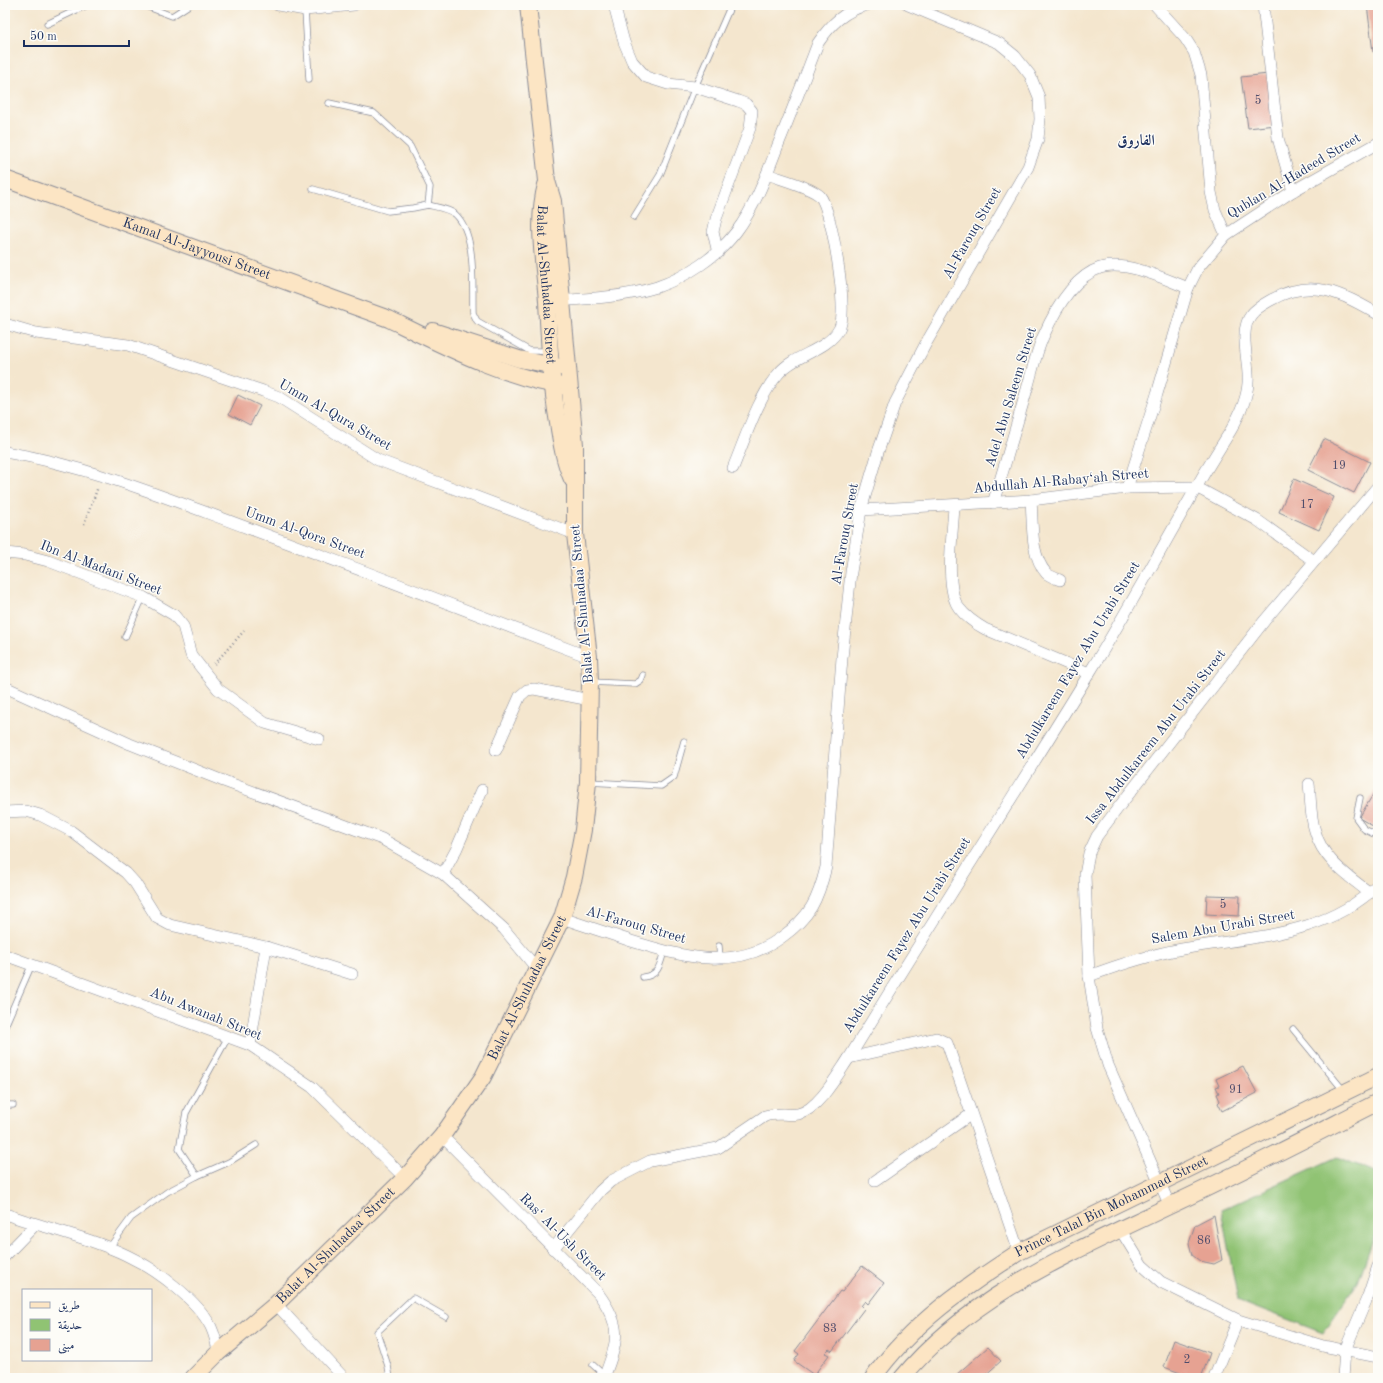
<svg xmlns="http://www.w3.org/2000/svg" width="1383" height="1383" font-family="'Old Standard TT',Amiri,serif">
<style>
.green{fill:#90c373;stroke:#567968}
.building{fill:#e6a292}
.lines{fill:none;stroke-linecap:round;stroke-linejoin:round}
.lane-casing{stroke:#888a96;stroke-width:7}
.street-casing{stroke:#888a96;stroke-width:12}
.secondary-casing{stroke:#888a96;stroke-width:18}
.path{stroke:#888a96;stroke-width:2.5;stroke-dasharray:1 3;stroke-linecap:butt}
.lane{stroke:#fff;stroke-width:5.5}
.street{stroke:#fff;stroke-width:11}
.secondary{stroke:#fce5c4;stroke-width:16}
.labels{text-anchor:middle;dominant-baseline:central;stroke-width:3;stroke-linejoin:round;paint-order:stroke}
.number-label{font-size:12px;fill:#4e4c6b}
.street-label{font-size:14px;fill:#1b2f5e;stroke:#fdfcf7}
.neighbourhood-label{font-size:15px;font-weight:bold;fill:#1b2f5e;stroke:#fdfcf7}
</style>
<rect width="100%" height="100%" fill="#fdfcf7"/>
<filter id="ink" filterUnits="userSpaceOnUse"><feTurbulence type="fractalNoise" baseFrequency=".025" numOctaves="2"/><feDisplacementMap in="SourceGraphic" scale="8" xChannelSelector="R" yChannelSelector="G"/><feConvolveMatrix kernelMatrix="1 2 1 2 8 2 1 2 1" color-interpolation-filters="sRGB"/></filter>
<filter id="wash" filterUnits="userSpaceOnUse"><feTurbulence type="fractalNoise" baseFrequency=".012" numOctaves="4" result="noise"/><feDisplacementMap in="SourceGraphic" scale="16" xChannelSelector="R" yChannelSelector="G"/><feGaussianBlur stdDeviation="0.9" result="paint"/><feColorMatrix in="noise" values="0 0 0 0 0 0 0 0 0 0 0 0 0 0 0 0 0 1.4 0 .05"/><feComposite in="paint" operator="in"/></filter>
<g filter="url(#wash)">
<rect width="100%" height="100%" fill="#f4e6ce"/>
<polygon class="green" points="1337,1157 1378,1173 1378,1225 1358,1282 1323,1333 1238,1300 1221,1210"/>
<g id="blocks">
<g class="building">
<polygon points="1367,5 1378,5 1378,52 1373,52"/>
<polygon points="1268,74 1275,125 1248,128 1241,77"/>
<polygon points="238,395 260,406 250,425 229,414"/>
<polygon points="1324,439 1370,462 1354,493 1308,470"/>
<polygon points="1294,479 1334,497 1319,530 1279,512"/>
<polygon points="1378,786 1378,829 1359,818"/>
<polygon points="1207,895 1240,896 1239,916 1206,914"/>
<polygon points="1243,1066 1257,1093 1222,1111 1218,1103 1220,1101 1217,1094 1219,1093 1216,1087 1219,1086 1216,1079"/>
<polygon points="1214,1215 1222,1260 1214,1264 1200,1261 1192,1255 1189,1243 1195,1225"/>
<polygon points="862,1266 884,1283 868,1304 865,1301 861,1306 864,1309 832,1351 829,1349 825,1353 829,1355 814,1375 794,1361 799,1354 795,1351 840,1291 842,1292"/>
<polygon points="1174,1340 1210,1353 1201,1378 1194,1378 1164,1367"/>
<polygon points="988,1347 1001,1361 982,1378 959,1378 956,1375"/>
</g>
</g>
</g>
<g filter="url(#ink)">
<use href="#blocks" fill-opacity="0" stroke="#888a96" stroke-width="1"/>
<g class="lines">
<g class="lane-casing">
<g id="lane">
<polyline points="143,5 172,16 189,5"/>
<polyline points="305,10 309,79"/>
<polyline points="47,24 87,5"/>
<polyline points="313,189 388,211 413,208 428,205 430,187 410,146 374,113 329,103"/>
<path d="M428,205C436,207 449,209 455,214C477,234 472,285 473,313L477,321L530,351H548"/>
<polyline points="634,217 660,175 695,87 731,5"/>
<polyline points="125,637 143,597"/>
<polyline points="590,682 635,684 641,680 643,675"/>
<polyline points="589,782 661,786 674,777 684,741"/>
<polyline points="1360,798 1356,818 1364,829 1378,836"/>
<polyline points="719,946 720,959"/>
<path d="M643,977C659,975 660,965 664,951"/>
<polyline points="5,1026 32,964"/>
<polyline points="1293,1029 1344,1091"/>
<polyline points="5,1105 13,1105"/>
<polyline points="197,1176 179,1149 186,1113 228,1037"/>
<polyline points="109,1248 131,1218 167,1192 197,1176 229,1162 256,1145"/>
<polyline points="593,1365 605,1376"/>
<polyline points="390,1378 388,1366 377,1332 413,1298 446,1317"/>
</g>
</g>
<g class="street-casing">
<g id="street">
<polyline points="278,5 305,10 354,5"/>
<polyline points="614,5 624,42 632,61 646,77 668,84 695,87 738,101 746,104 752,111 750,128 716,219 713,232 718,253"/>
<polyline points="1155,5 1185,38 1194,52 1201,75 1211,192 1215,210 1226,235"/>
<polyline points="1263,5 1278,138 1293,191"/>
<path d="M555,301C588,299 625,297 657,287C686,277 717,257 736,232C755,207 767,174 778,145C792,111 805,77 818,43C831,24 844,11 867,5"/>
<polyline points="5,324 36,333 128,345 263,391 279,397 378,460 575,534"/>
<path d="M5,452C89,466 169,499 248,528C362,570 476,614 589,657"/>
<path d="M733,468C745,439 759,395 779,373C795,354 827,351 839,329C849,313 832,210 820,196C811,187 780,179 767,174"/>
<polyline points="1127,488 1157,394 1188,288 1198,268 1226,235 1293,191 1378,143"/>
<path d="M1031,500C1033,524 1030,554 1046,573C1049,576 1055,578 1060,580"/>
<path d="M993,503C1005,465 1016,427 1027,389C1032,372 1036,353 1043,337C1054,312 1073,277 1100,268C1126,260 1165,279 1188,288"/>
<path d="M954,506C953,531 944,589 959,608C966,617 976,624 985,629L1089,673"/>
<polyline points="861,510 1031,500 1127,488 1196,487 1257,520 1314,561"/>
<polyline points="5,553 25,555 48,561 143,597 174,615 183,626 191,655 218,689 265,723 319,739"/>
<polyline points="5,687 130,744 221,780 382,839 443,874 504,929 537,969"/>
<polyline points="496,750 520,696 527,690 534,689 590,700"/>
<path d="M1309,784C1311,799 1310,817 1315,831C1322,859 1348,876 1370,893"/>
<polyline points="5,812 26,811 40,815 71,831 126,873 135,883 157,918 170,925 266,947 352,974"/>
<polyline points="443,874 456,850 482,790"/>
<path d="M562,918C585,926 608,933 631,941C683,957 735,972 782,937C810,917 818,900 826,867L842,658L851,572L861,510L878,452L895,403L925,345L1028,167L1038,139L1040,119L1039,97L1030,75L1015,56L999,43L908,5"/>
<polyline points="5,955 250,1045 312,1087 405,1178"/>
<path d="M1089,976C1121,964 1149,955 1182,949C1251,936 1324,937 1378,885"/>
<polyline points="250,1045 266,947"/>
<polyline points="849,1058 936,1038 947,1043 1019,1252"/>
<path d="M442,1136L598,1293C623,1327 618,1340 604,1378"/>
<polyline points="875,1181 970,1115"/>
<polyline points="1170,1206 1108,1065 1097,1028 1089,976 1085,875 1089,853 1097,836 1118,808 1265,620 1378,486"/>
<path d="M5,1214C45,1228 88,1237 126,1255C154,1268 197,1299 211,1327C215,1336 217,1344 218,1353"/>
<polyline points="1120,1229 1142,1265 1161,1282 1238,1320 1323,1346 1378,1357"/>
<path d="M553,1249L600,1191L611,1181L650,1161L718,1148L765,1116C776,1112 787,1116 798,1114C818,1110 838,1074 849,1058C928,928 1011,801 1090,672C1127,612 1160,551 1195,490C1206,469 1219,450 1231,430C1239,416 1247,400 1248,383C1250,364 1238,331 1251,315C1256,308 1264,304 1271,300C1312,277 1341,293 1378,314"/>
<polyline points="5,1256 35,1225"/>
<polyline points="276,1304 344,1378"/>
<polyline points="1214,1378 1238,1320"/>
<polyline points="1343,1378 1345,1350 1368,1296 1378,1266"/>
</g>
</g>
<g class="secondary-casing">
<g id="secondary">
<path id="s1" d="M5,179L389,319C444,346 507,379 569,387"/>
<path id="s2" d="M546,185C536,221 544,264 547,301C549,342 551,382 558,423C561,442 564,461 572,479"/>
<polyline points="433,331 519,359 560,367"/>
<path id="s3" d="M193,1378L218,1353L276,1304L405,1178L442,1136L483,1077L562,918L574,877L583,830L588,782L590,682L589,657L575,534V445L553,201L547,181L528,5"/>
<path id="s4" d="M873,1378C911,1324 965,1287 1019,1252L1378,1076"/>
<path d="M902,1378C971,1294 1074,1252 1169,1206C1240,1173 1309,1137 1378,1102"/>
</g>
</g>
<g class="path">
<polyline points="84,524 98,487"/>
<polyline points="214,664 244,631"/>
</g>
<use href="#lane" class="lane"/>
<use href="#street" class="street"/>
<use href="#secondary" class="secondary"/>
</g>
</g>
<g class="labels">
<g class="number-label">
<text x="1258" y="101">5</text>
<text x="1339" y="466">19</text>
<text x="1307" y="505">17</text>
<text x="1223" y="905">5</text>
<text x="1236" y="1090">91</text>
<text x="1204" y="1241">86</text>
<text x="830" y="1329">83</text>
<text x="1187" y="1360">2</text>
</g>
<g class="street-label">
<text transform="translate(1294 176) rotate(-31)">Qublan Al-Hadeed Street</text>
<text transform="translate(972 233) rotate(-60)">Al-Farouq Street</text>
<text stroke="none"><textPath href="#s1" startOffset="204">Kamal Al-Jayyousi Street</textPath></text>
<text stroke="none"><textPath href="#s2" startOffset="100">Balat Al-Shuhadaa' Street</textPath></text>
<text transform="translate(1011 397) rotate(-73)">Adel Abu Saleem Street</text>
<text transform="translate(335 415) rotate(30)">Umm Al-Qura Street</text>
<text transform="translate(1061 481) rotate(-5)">Abdullah Al-Rabay‘ah Street</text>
<text transform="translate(305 533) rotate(20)">Umm Al-Qora Street</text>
<text transform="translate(845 534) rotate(-80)">Al-Farouq Street</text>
<text transform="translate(101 568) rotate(21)">Ibn Al-Madani Street</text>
<text transform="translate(582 604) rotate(-95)">Balat Al-Shuhadaa' Street</text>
<text transform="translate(1078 660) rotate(-59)">Abdulkareem Fayez Abu Urabi Street</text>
<text transform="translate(1156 737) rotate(-52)">Issa Abdulkareem Abu Urabi Street</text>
<text transform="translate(636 925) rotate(16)">Al-Farouq Street</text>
<text transform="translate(1223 927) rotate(-10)">Salem Abu Urabi Street</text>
<text transform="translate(907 935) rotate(-58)">Abdulkareem Fayez Abu Urabi Street</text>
<text stroke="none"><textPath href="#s3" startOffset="519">Balat Al-Shuhadaa' Street</textPath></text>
<text transform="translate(206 1014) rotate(22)">Abu Awanah Street</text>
<text stroke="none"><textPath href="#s4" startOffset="297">Prince Talal Bin Mohammad Street</textPath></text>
<text transform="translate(563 1237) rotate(45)">Ras‘ Al-Ush Street</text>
<text stroke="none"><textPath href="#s3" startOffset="195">Balat Al-Shuhadaa' Street</textPath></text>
</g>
<g class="neighbourhood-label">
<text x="1136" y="141">الفاروق</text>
</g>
</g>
<rect width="1383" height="1383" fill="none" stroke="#fdfcf7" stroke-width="20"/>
<rect x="22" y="1289" width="130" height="72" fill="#fdfcf7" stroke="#a3aaba"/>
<rect x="30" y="1302" width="20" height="6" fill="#fce5c4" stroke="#a3aaba"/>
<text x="58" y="1309" font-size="12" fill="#1b2f5e">طريق</text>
<rect x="30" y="1319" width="20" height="12" fill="#90c373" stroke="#a3aaba"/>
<text x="58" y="1329" font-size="12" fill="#1b2f5e">حديقة</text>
<rect x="30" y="1339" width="20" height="12" fill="#e6a292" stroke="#a3aaba"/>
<text x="58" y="1349" font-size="12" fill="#1b2f5e">مبنى</text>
<path d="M24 40v6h105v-6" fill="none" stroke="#1b2f5e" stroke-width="2"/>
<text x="30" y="40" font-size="12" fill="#1b2f5e" stroke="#fdfcf7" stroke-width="3" paint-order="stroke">50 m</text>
</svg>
